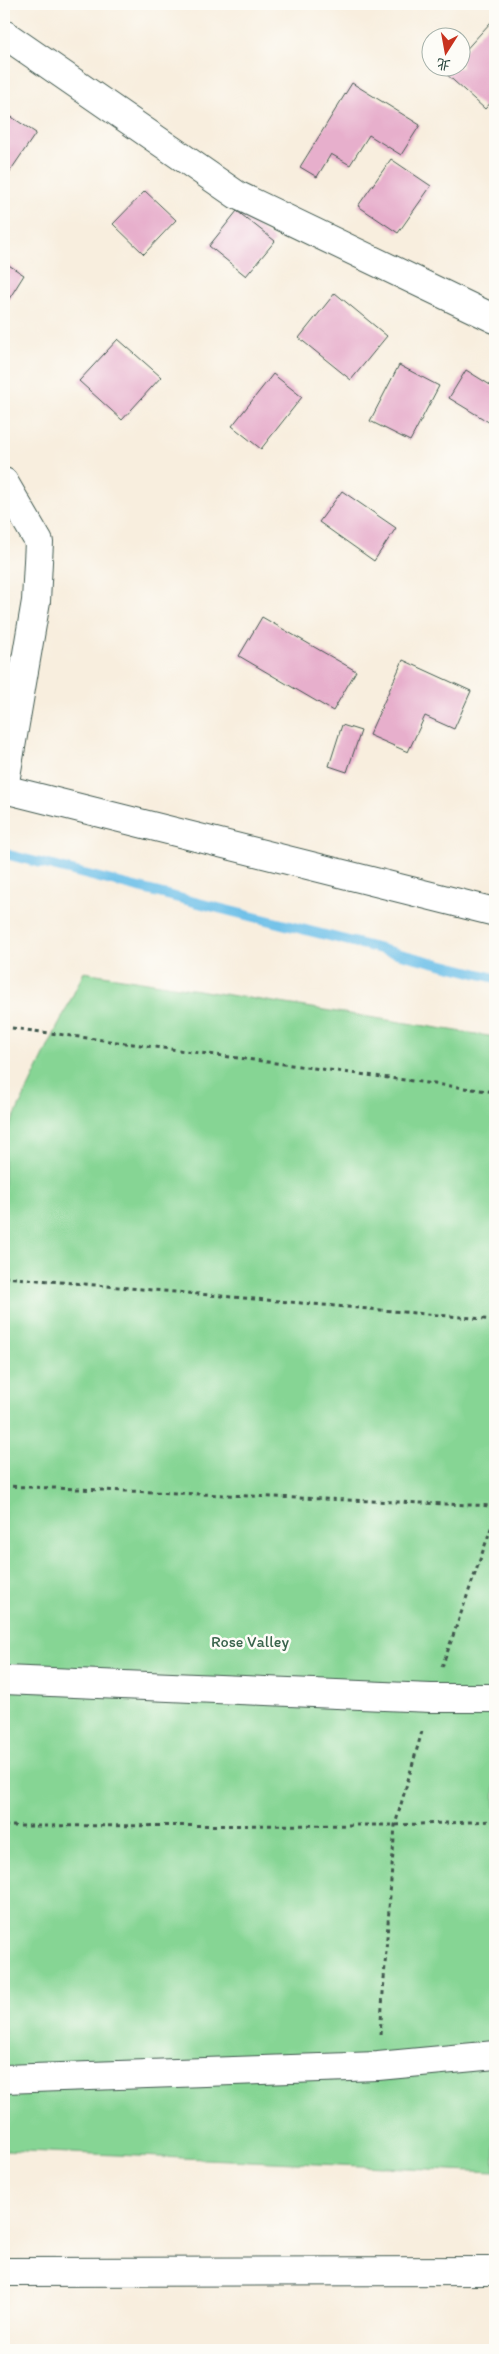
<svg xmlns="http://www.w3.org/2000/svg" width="499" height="2354" font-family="Itim,'LXGW WenKai TC',sans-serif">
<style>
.green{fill:#86d594;stroke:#528964}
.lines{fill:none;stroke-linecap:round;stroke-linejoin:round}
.stream{stroke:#6cbfe8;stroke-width:10}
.building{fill:#e7afcc}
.minor-casing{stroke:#40584e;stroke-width:30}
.path{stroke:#40584e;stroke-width:3;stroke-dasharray:4 4;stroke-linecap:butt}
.minor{stroke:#fff;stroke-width:28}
.labels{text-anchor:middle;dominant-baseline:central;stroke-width:5;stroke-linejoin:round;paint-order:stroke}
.park-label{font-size:16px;fill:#39634c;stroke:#fdfcf7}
</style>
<rect width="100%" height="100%" fill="#fdfcf7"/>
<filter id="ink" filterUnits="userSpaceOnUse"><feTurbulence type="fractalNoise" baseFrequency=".02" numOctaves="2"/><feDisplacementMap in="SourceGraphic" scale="10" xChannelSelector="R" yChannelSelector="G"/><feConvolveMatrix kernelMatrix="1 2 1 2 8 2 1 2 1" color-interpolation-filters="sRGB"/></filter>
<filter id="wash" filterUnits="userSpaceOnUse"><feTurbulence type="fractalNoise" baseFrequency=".0096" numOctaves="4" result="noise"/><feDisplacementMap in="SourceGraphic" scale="20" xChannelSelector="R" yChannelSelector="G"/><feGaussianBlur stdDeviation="1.12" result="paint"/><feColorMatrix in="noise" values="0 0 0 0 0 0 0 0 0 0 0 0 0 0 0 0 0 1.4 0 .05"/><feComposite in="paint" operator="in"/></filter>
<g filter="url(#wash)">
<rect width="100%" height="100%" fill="#f8eede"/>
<polygon class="green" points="84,972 495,1037 495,2172 4,2150 4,1132 7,1132"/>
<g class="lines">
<polyline class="stream" points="4,851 9,855 495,978"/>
</g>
<g id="blocks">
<g class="building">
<polygon points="491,22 495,26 495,98 485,109 444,72 449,68 462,68 462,54"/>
<polygon points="352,83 420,125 401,155 369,135 350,165 331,154 317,177 300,167"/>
<polygon points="4,112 36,133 4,180"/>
<polygon points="391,159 431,186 398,233 358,206"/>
<polygon points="145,191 176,220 144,254 113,224"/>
<polygon points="237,211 275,241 246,276 209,246"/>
<polygon points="4,262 24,275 4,307"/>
<polygon points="335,293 387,336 351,380 299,338"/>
<polygon points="118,339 161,377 122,420 79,381"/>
<polygon points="399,365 439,386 410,441 370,421"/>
<polygon points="466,370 495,388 495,418 492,424 449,398"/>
<polygon points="273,374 302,397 261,449 232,426"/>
<polygon points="342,491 396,528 374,561 319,522"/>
<polygon points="262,617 356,671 333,711 239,656"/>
<polygon points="403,660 471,691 454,729 425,716 408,752 369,735"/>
<polygon points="342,725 361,731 347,772 329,766"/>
</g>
</g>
</g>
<g filter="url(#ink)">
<use href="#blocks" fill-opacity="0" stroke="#40584e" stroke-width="1"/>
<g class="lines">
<g class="minor-casing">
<g id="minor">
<polyline points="4,34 237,195 495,319"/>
<polyline points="4,482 39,542 36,601 4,788"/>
<polyline points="4,789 495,912"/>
<polyline points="4,1680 431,1698 495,1698"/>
<polyline points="4,2079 378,2066 495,2055"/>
<polyline points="4,2272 495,2271"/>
</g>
</g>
<g class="path">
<polyline points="4,1027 495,1092"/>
<polyline points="4,1277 495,1320"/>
<polyline points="4,1486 495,1506"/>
<polyline points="442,1667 495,1517"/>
<polyline points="4,1826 395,1825 495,1821"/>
<polyline points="380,2035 395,1825 423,1728"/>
</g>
<use href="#minor" class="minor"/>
</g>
</g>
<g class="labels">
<g class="park-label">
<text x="250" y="1641">Rose Valley</text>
</g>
</g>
<rect width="499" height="2354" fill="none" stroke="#fdfcf7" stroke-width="20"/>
<g transform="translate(446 52) rotate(191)"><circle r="24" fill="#fdfcf7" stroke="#a4b0a9"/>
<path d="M0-4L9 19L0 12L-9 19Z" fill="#c8321e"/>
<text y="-8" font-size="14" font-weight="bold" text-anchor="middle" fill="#1f3d34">北</text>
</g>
</svg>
